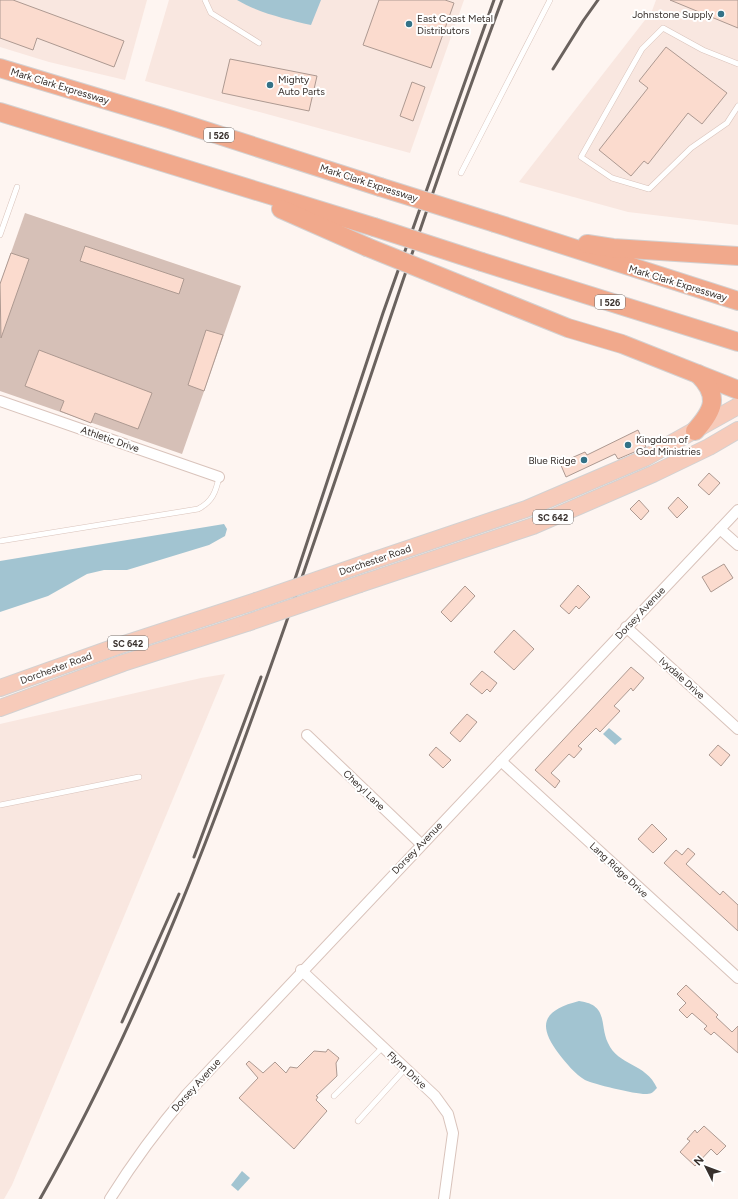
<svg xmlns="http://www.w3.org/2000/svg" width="738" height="1199" font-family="Figtree,sans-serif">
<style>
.built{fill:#f9e7e0}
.green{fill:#d6c0b7}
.water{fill:#a2c4d1}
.building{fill:#fbdbce;stroke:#ad9991}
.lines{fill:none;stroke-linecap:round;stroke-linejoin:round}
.service-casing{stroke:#d9c3bb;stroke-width:6}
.minor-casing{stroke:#d9c3bb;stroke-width:12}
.primary-casing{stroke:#d3d1d1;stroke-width:18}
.motorway-casing{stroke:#d3d1d1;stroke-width:20}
.service{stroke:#fff;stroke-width:5}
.minor{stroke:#fff;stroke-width:10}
.primary{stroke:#f7cbba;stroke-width:16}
.motorway{stroke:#f1a98c;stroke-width:18}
.rail{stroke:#6a625e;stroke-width:3}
.primary-bridge-casing{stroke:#d3d1d1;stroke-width:18;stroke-linecap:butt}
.motorway-bridge-casing{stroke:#d3d1d1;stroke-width:20;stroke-linecap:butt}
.primary-bridge{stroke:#f7cbba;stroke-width:16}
.motorway-bridge{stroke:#f1a98c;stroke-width:18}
.poi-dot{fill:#337287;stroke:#fff;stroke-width:1.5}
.labels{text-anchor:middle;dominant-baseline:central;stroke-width:4;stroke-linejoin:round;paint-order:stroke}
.shield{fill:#fff;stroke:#746e6b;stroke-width:1}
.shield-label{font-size:9px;font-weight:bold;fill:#38302c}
.poi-label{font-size:10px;fill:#38302c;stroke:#fff;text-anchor:start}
.street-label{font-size:10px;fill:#38302c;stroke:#fff}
</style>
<rect width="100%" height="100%" fill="#fef5f1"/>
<g class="built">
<polygon points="0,0 147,0 125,80 49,62 0,47"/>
<polygon points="169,0 464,0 410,153 145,81"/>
<polygon points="656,0 738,0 738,225 628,212 519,182 652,11"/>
<polygon points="225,674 12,1185 4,1199 0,1199 0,724 201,678"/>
</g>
<polygon class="green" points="25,213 241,286 182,454 0,391 0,284"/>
<g class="water">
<path d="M237,0H321L311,25C286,19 259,13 237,0Z"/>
<polygon points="224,524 227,529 225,536 209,545 127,570 104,570 87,574 48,596 0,612 0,561"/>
<polygon points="609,728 622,739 615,745 603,734"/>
<path d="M579,1001C609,1005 599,1024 608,1043C618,1066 646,1063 657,1088C654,1091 652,1094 647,1094C638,1095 593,1084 585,1080C575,1074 566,1063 559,1054C536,1024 544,1010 579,1001Z"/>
<polygon points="242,1171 250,1178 238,1191 231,1185"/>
</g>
<g class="building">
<polygon points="0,0 13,0 124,41 114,67 37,38 33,50 0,38"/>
<polygon points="379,0 445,0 454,3 431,68 363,45"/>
<polygon points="671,0 738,0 738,28 670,0"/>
<polygon points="666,47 727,93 702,124 688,113 648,164 644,161 631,176 599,150 648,88 639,81"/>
<polygon points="230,59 317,76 309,111 222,93"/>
<polygon points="412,82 425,87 413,121 400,116"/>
<polygon points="85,246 184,279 179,294 80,261"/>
<polygon points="11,253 29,259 1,338 0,284"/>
<polygon points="206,330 223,335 204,391 188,385"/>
<polygon points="39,350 152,393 138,429 95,413 91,423 60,411 64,401 25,386"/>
<polygon points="638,430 646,447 618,459 615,454 566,477 560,463 585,452 587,455"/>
<polygon points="709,473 720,483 709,495 698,485"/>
<polygon points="678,497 688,507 677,518 668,508"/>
<polygon points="639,500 649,511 641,520 630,509"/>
<polygon points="724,564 733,578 711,592 702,577"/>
<polygon points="578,585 590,597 579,609 576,606 569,614 560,606"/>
<polygon points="465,586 475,596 451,622 441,612"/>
<polygon points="514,630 534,649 514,670 494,652"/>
<polygon points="631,667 644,678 633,691 631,688 614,706 620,711 600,732 596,728 578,746 582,749 574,758 569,754 551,773 560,781 555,788 535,770"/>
<polygon points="482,671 497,683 490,692 487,689 482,694 470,684"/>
<polygon points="467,714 477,722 460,742 450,733"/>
<polygon points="718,745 730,755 721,766 709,755"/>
<polygon points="436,747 451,760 443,768 429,755"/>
<polygon points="652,824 667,839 653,853 638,839"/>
<polygon points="688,848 695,854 686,864 720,895 723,891 738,905 738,931 664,863 676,850 682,855"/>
<polygon points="686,985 718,1015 716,1017 732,1032 738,1026 738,1053 714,1032 711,1035 704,1029 707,1026 692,1013 687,1018 679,1010 686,1003 677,994"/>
<polygon points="328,1049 339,1058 336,1063 337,1076 316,1096 318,1097 316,1100 327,1111 294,1149 239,1098 258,1078 246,1064 249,1061 263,1073 275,1062 286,1073 290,1067 297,1068 314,1051 326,1052"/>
<polygon points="704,1126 726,1146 717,1155 711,1149 695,1166 680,1152 690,1141 687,1139 695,1130 697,1133"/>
</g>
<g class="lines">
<g class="service-casing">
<g id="service">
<polyline points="205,0 211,13 259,43"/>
<polyline points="738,64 703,50 663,28 642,49 581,157 612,178 649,189 691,148 727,123 738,106"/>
<polyline points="461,173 550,0"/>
<polyline points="0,235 17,187"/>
<path d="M0,541L198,509C212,502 216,492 219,477"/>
<polyline points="0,805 139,777"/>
<polyline points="334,1096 383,1047"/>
<polyline points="358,1121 405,1069"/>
</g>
</g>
<g class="minor-casing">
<g id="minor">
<polyline points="0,401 219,477"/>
<polyline points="720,529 738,545"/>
<polyline points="626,627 738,729"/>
<polyline points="307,735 421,844"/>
<polyline points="501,761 738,978"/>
<polyline points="301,970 435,1096 448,1114 453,1133 444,1199"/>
<path d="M110,1199C133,1162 159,1127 187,1094L738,510"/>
</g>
</g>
<g class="primary-casing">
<g id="primary">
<polyline points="366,563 526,509 645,458 738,406"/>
<polyline points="360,584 533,526 653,474 709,447 738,430"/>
<polyline points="0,688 118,646 256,601"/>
<polyline points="0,708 123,663 247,623"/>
</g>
</g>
<g class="motorway-casing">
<g id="motorway">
<polyline points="0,68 169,119 380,187"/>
<polyline points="0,112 374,227"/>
<polyline points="281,209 367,247"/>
<polyline points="495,223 738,301"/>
<polyline points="587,244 613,248 738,256"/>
<polyline points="482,262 738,342"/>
<polyline points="471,289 568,328 622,344 738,390"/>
<path d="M695,431C714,410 720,396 698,374"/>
</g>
</g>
<use href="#service" class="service"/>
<use href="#minor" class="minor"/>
<use href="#primary" class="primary"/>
<use href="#motorway" class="motorway"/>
<g class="rail">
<polyline points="553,69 583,21 598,0"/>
<polyline points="290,594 383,313 494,0"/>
<polyline points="194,857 261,677"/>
<polyline points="122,1022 179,894"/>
<path d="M40,1199C143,1017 217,820 286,623C359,416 425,206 502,0"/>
</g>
<g class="primary-bridge-casing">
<g id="primary-bridge">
<polyline points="256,601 366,563"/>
<polyline points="247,623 360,584"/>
</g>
</g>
<g class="motorway-bridge-casing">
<g id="motorway-bridge">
<polyline points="380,187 495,223"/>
<polyline points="374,227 482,262"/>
<polyline points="367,247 471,289"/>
</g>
</g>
<use href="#primary-bridge" class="primary-bridge"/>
<use href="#motorway-bridge" class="motorway-bridge"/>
</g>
<g class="poi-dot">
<circle cx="721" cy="14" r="4"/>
<circle cx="409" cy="24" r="4"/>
<circle cx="270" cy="85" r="4"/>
<circle cx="628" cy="445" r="4"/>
<circle cx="584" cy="460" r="4"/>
</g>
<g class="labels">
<g class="shield">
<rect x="204" y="128" width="30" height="14" rx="3"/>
<rect x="595" y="295" width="30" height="14" rx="3"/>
<rect x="533" y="510" width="40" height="14" rx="3"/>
<rect x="108" y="636" width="40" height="14" rx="3"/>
</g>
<g class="shield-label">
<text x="219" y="135">I 526</text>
<text x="610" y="302">I 526</text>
<text x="553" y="517">SC 642</text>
<text x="128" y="643">SC 642</text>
</g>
<g class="poi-label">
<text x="713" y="14" text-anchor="end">Johnstone Supply</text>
<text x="417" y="18">East Coast Metal<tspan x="417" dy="12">Distributors</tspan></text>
<text x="278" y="79">Mighty<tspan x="278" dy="12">Auto Parts</tspan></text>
<text x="636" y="439">Kingdom of<tspan x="636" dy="12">God Ministries</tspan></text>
<text x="576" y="460" text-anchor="end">Blue Ridge</text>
</g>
<g class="street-label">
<text transform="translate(60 86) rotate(17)">Mark Clark Expressway</text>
<text transform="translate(369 183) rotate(18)">Mark Clark Expressway</text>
<text transform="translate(678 283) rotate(17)">Mark Clark Expressway</text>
<text transform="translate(110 439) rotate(19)">Athletic Drive</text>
<text transform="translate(375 560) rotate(-19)">Dorchester Road</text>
<text transform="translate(640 613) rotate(-47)">Dorsey Avenue</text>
<text transform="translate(56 668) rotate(-20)">Dorchester Road</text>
<text transform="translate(682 678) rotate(42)">Ivydale Drive</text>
<text transform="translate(364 790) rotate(44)">Cheryl Lane</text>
<text transform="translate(417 848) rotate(-46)">Dorsey Avenue</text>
<text transform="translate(619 870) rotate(43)">Lang Ridge Drive</text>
<text transform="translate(407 1070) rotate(43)">Flynn Drive</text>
<text transform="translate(196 1085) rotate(-48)">Dorsey Avenue</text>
</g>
</g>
<g transform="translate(706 1167) rotate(312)" stroke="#ffffff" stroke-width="3" paint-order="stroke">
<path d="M0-3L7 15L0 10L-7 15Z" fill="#38302c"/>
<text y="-6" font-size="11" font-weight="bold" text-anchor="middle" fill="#38302c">N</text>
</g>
</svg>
